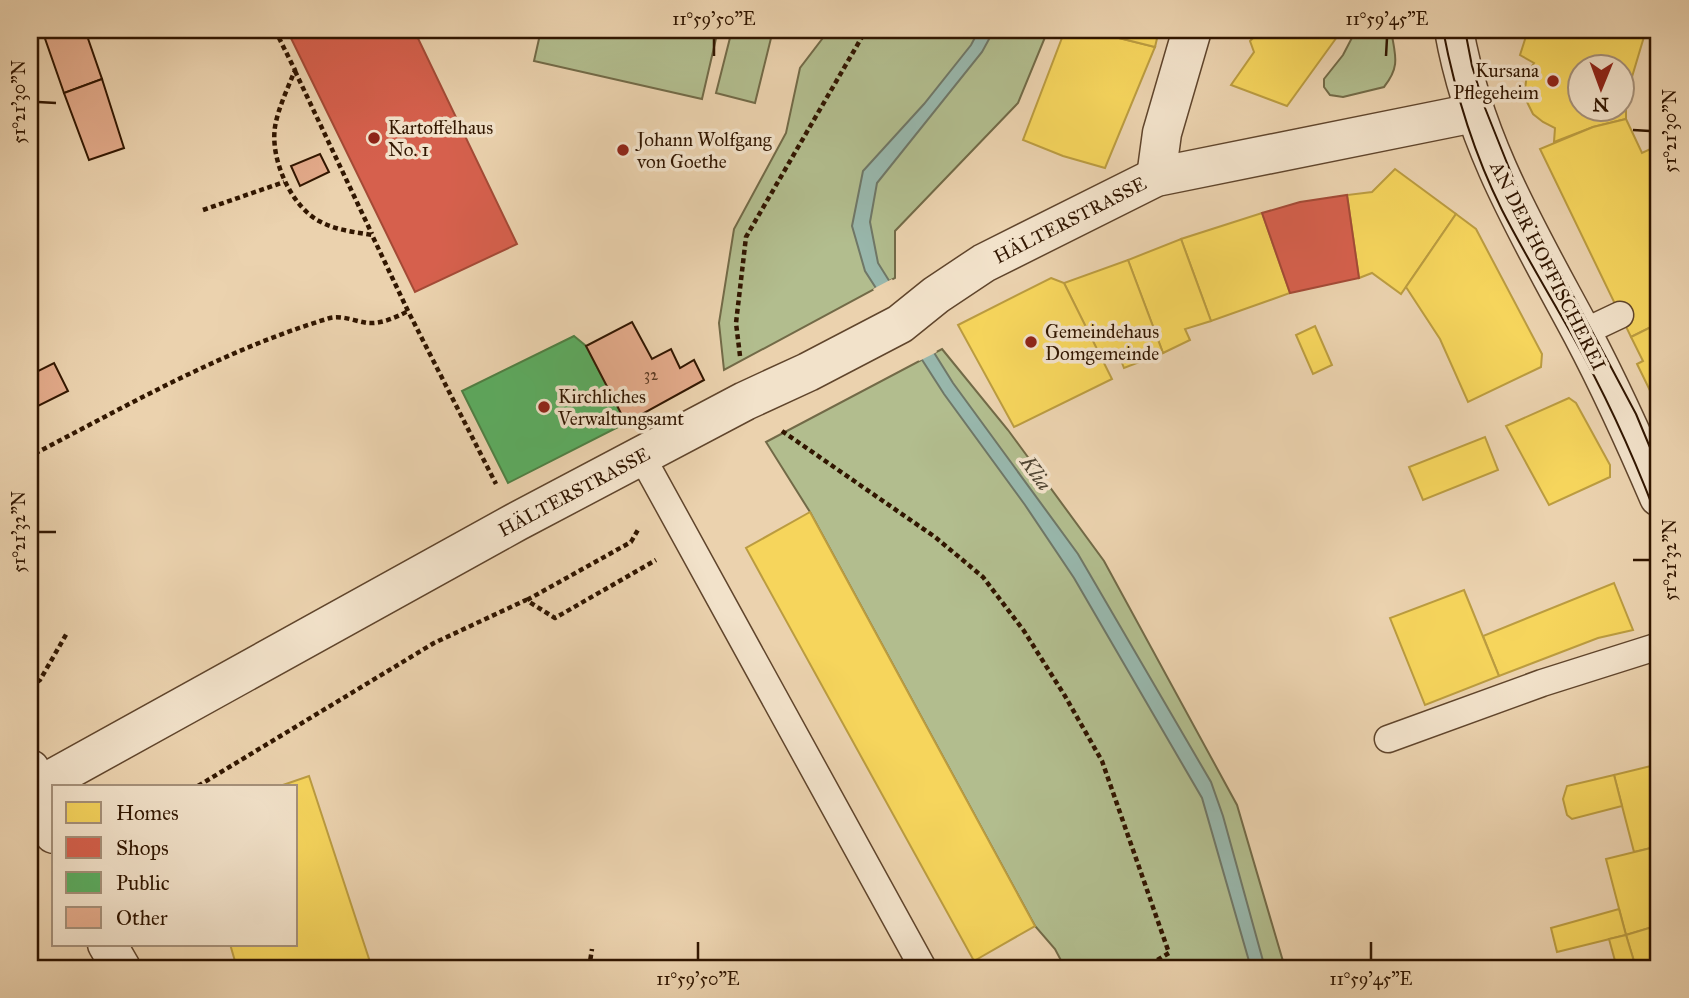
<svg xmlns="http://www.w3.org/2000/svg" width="1689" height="998" font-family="'IM FELL Great Primer',serif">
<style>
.green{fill:#b2bd8e;stroke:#726a47;stroke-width:2}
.water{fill:#98b7ac;stroke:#6f7767;stroke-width:2}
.pier{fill:#ebd2ae}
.homes{fill:#f6d55c;stroke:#bb9c40;stroke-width:2;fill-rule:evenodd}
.shops{fill:#d6604d;stroke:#a44a36;stroke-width:2}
.public{fill:#5aae61;stroke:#4e8044;stroke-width:2}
.building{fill:#e4ab8b;stroke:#311600;stroke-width:2}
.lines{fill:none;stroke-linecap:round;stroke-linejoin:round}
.service-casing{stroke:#60452c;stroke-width:29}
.minor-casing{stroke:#60452c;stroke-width:41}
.path{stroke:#311600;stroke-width:4.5;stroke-dasharray:5 3.5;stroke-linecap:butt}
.service{stroke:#f2e2ca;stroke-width:26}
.minor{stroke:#f2e2ca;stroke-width:38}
.tram{stroke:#311600;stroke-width:2}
.ticks{fill:none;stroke:#311600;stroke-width:2.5}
.poi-dot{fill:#8f2418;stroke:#f2e2ca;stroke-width:2.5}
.labels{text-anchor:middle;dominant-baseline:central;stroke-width:7;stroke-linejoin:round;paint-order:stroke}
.number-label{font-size:16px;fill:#5e3b23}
.poi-label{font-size:19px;fill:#311600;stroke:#f2e2ca;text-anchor:start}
.street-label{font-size:19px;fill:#311600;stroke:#f2e2ca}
.water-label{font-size:21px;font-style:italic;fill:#504634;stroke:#f2e2ca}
.neatline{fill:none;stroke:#311600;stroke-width:2.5}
.ticks-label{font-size:18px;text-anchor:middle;fill:#311600}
</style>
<rect width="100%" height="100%" fill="#ebd2ae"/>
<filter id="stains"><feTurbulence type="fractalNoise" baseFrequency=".00286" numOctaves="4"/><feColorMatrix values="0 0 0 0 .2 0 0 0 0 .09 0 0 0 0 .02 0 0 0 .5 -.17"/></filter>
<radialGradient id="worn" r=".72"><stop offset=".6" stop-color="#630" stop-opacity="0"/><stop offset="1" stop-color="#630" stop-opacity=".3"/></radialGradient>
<g class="green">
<polygon points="541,30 718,30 702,99 534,61"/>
<polygon points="732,30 773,30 755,103 716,93"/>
<polygon points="829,30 1048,30 1018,103 895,231 895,278 724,370 719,323 734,229 786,133 800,68"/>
<path d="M1356,30H1391C1395,55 1401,66 1384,87L1343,97L1330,95L1324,87V79L1343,55Z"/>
<polygon points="942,349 1008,430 1104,561 1237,805 1285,968 1065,968 1055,949 1035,926 810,512 766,442"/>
</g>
<polygon class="water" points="979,30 994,30 982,52 877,183 870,222 878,263 953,383 1078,554 1211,782 1223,816 1265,968 1251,968 1202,798 1074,578 1025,505 944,394 865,271 852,226 863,171 924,104 971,45"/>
<polygon class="pier" points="892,279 937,352 919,361 873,289"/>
<g class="homes">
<polygon points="1065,30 1087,30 1155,47 1105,168 1063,156 1023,140"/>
<polygon points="1087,30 1159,30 1155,47"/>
<polygon points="1261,30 1322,30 1337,37 1287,106 1231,85 1254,52 1250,41"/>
<path d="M1528,30H1646L1626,97V119L1593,127L1554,142L1555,128L1543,122L1533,114L1527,102L1525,89L1527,74L1534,63L1520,55ZM1580,66H1622V108H1580Z"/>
<polygon points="1626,119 1642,153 1659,145 1659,323 1631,337 1540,149 1593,127"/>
<polygon points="1395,169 1456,214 1401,294 1372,273 1359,278 1347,195 1372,192"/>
<polygon points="1262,213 1290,293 1211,321 1181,239"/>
<polygon points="1456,214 1476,229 1542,354 1541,367 1468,402 1440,339 1406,287"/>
<polygon points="1181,239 1211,321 1185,329 1190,340 1163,353 1128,260"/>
<polygon points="1128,260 1163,353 1124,368 1118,353 1102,360 1064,283"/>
<polygon points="1051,278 1064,283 1112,379 1014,427 958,325"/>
<polygon points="1659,323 1659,409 1637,364 1643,361 1631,337"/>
<polygon points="1315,326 1332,365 1313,374 1296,335"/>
<polygon points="1569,398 1576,403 1610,465 1610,477 1549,505 1506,426"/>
<polygon points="1485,437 1498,470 1423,500 1409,467"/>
<polygon points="810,512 1035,926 974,961 746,548"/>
<polygon points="1614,583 1633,630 1598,638 1499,676 1483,636"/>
<polygon points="1464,590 1499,676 1425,705 1390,618"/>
<polygon points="1659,764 1659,846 1634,852 1614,775"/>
<polygon points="1614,775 1622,806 1572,819 1567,815 1563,799 1567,786"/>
<polygon points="309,776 372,968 237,968 230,944 296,944 296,786 280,786"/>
<polygon points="1659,846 1659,925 1626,935 1606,859"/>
<polygon points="1619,909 1626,935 1557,952 1551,928"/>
<polygon points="1659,925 1659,968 1636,968 1626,935"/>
<polygon points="1626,935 1636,968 1617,968 1609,939"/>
</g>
<g class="shops">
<polygon points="287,30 414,30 517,244 415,292"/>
<polygon points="1347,195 1359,278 1290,293 1262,213 1300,202"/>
</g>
<polygon class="public" points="574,336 586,346 626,423 508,483 462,391"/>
<g class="building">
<polygon points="42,30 85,30 102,79 64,93"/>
<polygon points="102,79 124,148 89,160 64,93"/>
<polygon points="320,154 329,172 300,186 291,166"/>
<polygon points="632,322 652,359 671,349 680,368 694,360 704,380 626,423 586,346"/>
<polygon points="54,363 68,391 30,410 30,375"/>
</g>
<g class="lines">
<g class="service-casing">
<g id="service">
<polyline points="1582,333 1620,315"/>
<polyline points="642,457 923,968"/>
<polyline points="1388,739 1542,683 1659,646"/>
</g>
</g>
<g class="minor-casing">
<g id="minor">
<path d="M1454,30C1474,143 1529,234 1582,333C1610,386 1635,441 1659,497"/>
<polyline points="1156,177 1162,133 1192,30"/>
<polyline points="30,769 54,834"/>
<polyline points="30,791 516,522 745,401 808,372 900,324 936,295 984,263 1156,177 1474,113"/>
<polyline points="107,944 121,968"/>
</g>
</g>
<g class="path">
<path d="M275,30L295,70C288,88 278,108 275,127C270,159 291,206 319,221C335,230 354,232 372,235L408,311L496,484"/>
<polyline points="295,71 372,234"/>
<polyline points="203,210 284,182"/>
<polyline points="740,356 736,323 746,237 866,30"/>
<polyline points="782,431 935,537 983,577 1024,631 1065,696 1102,761 1169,953 1144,968"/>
<polyline points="30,440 36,453"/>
<path d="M30,487L36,475V453C132,403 226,349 330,318C341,315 355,321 367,323C381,324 395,318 408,311"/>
<polyline points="527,600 631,542 639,528"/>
<polyline points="30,687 40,680 67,633"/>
<polyline points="198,786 434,643 526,600 555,618 656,560"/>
<polyline points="589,968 592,949"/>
</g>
<use href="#service" class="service"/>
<use href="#minor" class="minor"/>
<g class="tram">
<path d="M1443,30C1455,92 1474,154 1502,210C1524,253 1549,294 1572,335C1606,395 1635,459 1659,523"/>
<polyline points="1465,30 1472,66 1485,108 1521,198 1636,414 1659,469"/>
</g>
</g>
<path class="ticks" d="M714,56V38M1386,56L1387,38M38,102L56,103M1633,130L1650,131M38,532H56M1633,560H1650M698,960V942M1371,960V942"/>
<g class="poi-dot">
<circle cx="1553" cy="81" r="7"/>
<circle cx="374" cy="138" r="7"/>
<circle cx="623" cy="150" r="7"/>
<circle cx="1031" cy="342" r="7"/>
<circle cx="544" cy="407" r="7"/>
</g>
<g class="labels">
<g class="number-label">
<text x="651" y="374">32</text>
</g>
<g class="poi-label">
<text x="1539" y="70" text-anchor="end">Kursana<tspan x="1539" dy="22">Pflegeheim</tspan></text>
<text x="388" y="127">Kartoffelhaus<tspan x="388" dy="22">No. 1</tspan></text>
<text x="637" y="139">Johann Wolfgang<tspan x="637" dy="22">von Goethe</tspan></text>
<text x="1045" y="331">Gemeindehaus<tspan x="1045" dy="22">Domgemeinde</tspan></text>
<text x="558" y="396">Kirchliches<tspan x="558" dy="22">Verwaltungsamt</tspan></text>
</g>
<g class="street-label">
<text transform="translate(1070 220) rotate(-27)">HÄLTERSTRASSE</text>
<text transform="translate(1548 266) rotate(63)">AN DER HOFFISCHEREI</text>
<text transform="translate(574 492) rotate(-28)">HÄLTERSTRASSE</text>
</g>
<g class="water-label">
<text transform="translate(1036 473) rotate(54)">Klia</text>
</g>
</g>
<rect width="1689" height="998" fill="none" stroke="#ebd2ae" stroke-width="77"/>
<rect x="52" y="785" width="245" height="161" fill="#f2e2ca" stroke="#a59079" stroke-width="2"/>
<rect x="66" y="802" width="35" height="21" fill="#f6d55c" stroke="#a59079" stroke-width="2"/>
<text x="116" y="820" font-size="21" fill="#311600">Homes</text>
<rect x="66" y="837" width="35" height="21" fill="#d6604d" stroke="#a59079" stroke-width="2"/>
<text x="116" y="855" font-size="21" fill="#311600">Shops</text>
<rect x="66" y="872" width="35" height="21" fill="#5aae61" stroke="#a59079" stroke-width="2"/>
<text x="116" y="890" font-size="21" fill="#311600">Public</text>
<rect x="66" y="907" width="35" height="21" fill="#e4ab8b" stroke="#a59079" stroke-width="2"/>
<text x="116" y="925" font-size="21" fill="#311600">Other</text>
<g transform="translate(1601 88) rotate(181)"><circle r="33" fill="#f2e2ca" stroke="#a59079" stroke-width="2"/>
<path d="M0-5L12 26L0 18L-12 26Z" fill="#8f2418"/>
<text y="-10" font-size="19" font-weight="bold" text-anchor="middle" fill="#311600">N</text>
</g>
<rect x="38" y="38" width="1612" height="922" class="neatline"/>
<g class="ticks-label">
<text x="714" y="25">11°59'50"E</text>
<text x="1387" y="25">11°59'45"E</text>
<text transform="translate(19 102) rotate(-90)" y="6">51°21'30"N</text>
<text transform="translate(1670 131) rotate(-90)" y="6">51°21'30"N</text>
<text transform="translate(19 532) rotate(-90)" y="6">51°21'32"N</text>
<text transform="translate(1670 560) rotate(-90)" y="6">51°21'32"N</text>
<text x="698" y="985">11°59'50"E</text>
<text x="1371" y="985">11°59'45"E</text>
</g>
<rect width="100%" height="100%" filter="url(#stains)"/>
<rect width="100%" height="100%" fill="url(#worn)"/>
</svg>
